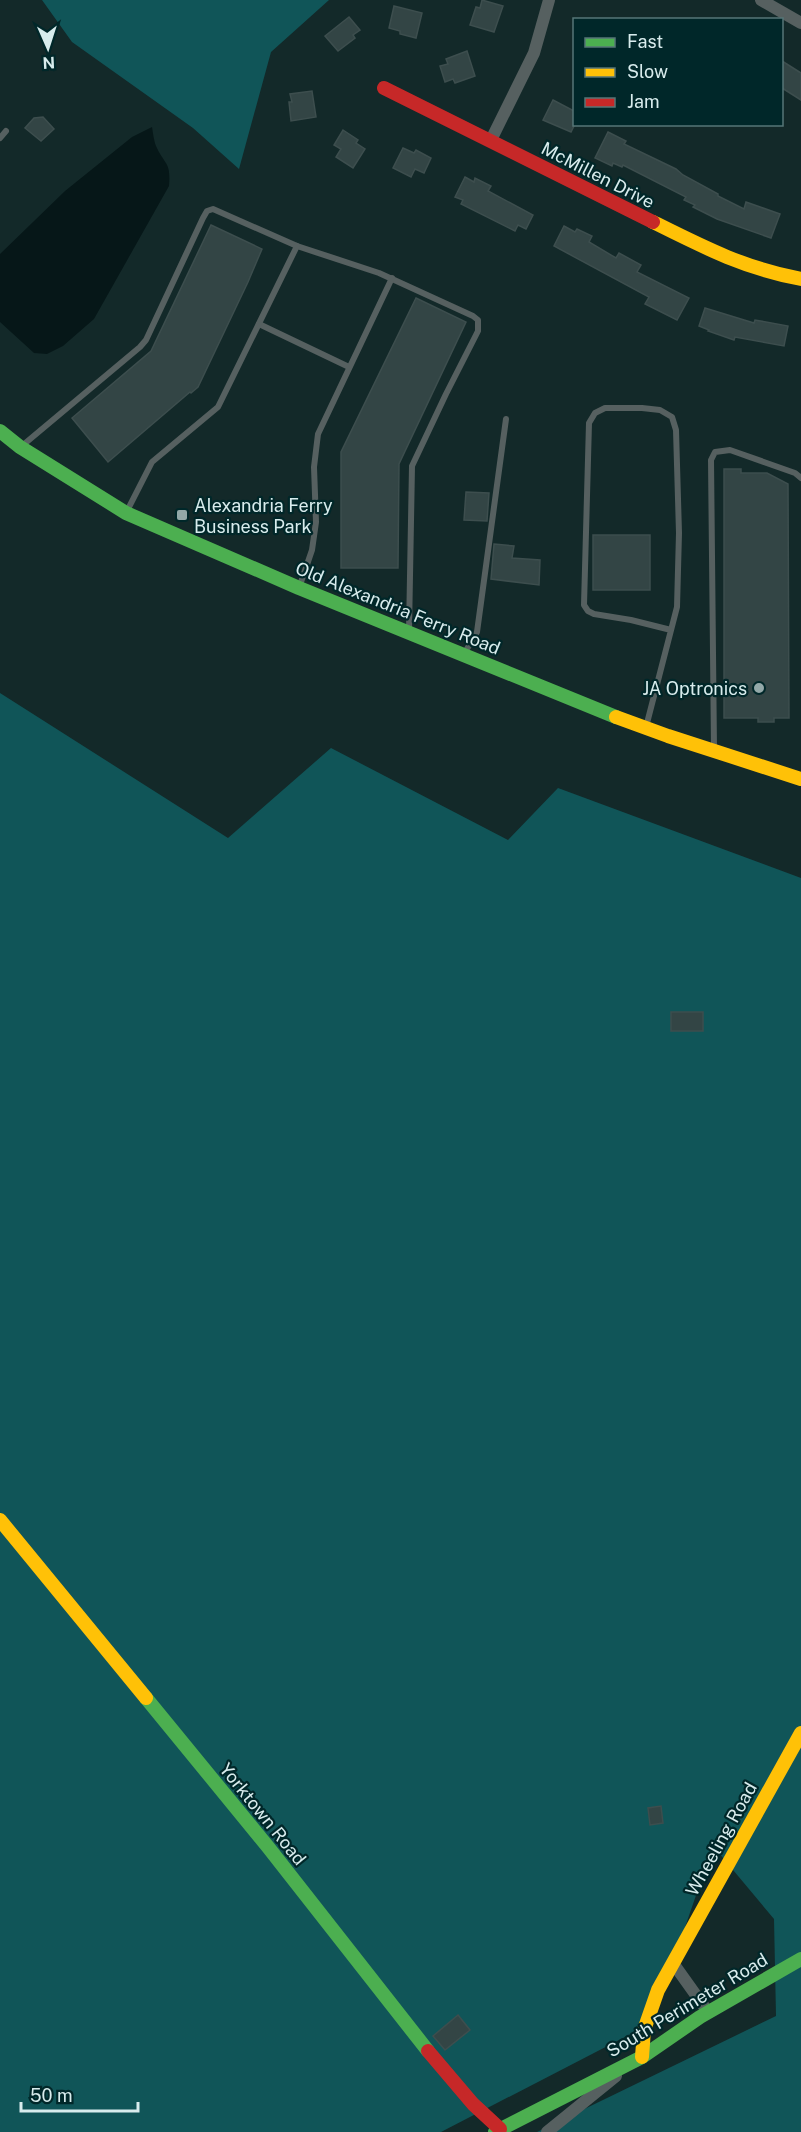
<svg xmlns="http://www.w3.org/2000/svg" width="801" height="2132" font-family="'Public Sans',sans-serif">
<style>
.green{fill:#105558}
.water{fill:#061718}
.building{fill:#334545;stroke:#3d4e4e;stroke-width:1.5}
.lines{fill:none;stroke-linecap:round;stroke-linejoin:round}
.lane{stroke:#566060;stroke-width:6}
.street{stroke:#566060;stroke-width:12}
.fast{stroke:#4caf50;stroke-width:14}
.slow{stroke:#ffc107;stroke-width:14}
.jam{stroke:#c62828;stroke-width:14}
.poi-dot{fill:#93a8a8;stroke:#002729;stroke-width:2}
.labels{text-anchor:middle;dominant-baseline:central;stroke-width:4.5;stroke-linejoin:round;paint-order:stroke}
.street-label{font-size:18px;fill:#d8eced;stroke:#002729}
.poi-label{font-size:18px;fill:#d8eced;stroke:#002729;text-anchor:start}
</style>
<rect width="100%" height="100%" fill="#132929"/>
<g class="green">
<polygon points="42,0 329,0 271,52 239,169 193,128 72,42"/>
<polygon points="0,693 228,838 331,748 508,840 558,788 801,878 801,2132 537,2132 776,2016 774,1919 713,1846 652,2023 441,2132 0,2132"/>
</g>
<path class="water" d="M152,127C153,133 154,141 156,146C165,166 171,161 169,186L94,319L63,346L47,354L34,353L0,322V254L65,191L132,137Z"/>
<g class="building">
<polygon points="482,0 503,6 494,32 470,25 476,7 480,8"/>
<polygon points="394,6 422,13 416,38 400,34 400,31 389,28"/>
<polygon points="349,17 360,30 353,35 355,38 338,51 325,36"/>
<polygon points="467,51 475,76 455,83 453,79 445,82 440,66 448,64 446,59"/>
<polygon points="782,61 801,73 801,100 782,88"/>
<polygon points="312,91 316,117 291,121 289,102 292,102 290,94"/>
<polygon points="553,100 574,111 575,124 571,132 543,120"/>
<polygon points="43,117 54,129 41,141 25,128 34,118"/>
<polygon points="343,130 358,140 356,143 365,149 353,168 336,157 341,149 334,145"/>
<polygon points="608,132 626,141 624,144 676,169 683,175 718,194 718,196 744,209 746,202 780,214 771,238 717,219 693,207 695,205 684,200 686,197 623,165 622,167 613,163 612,166 595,158"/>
<polygon points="403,148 414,153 416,150 431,158 424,173 415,169 411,177 393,168"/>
<polygon points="465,177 474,182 475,178 491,186 488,191 533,215 526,229 518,225 515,231 461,204 463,200 455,197"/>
<polygon points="211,225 262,249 248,282 198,387 191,393 190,392 108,462 72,418 151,351"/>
<polygon points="564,226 575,232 577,229 592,236 589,242 616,258 619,253 641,265 637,272 689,298 677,320 645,304 649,297 554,246"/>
<polygon points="416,298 466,322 399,464 398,568 341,568 341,452"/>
<polygon points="705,308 754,323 755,320 788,326 784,346 735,337 734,340 708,331 709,330 699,326"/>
<polygon points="724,469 741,469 741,473 767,473 788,484 789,718 774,718 774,722 758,722 758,718 724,718"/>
<polygon points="466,492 489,493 487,521 464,520"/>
<rect x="593" y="535" width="57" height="55"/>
<polygon points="494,544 514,546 512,558 540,560 539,585 491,579"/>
<rect x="671" y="1012" width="32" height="19"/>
<polygon points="661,1806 663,1823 650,1825 648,1808"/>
<polygon points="458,2015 470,2030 445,2050 433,2036"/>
</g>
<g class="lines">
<g class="lane">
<polyline points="0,138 6,131"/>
<polyline points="259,324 349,367"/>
<polyline points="23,445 140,347 146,340 203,218 207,211 213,209 297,246 379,273 473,316 478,320 478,331 446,394 412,466 409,631"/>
<polyline points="127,511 152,462 218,407 297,246"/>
<polyline points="300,585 312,550 316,522 314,467 318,434 392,278"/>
<polyline points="464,654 477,632 506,419"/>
<polyline points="646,727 677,607 679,533 676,430 672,417 660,410 642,408 605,408 595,413 589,423 584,605 588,611 594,614 631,620 671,630"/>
<polyline points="714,748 711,460 715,452 730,450 795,473 801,478"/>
</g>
<g class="street">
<polyline points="761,0 801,23"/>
<polyline points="491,140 534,53 549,0"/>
<polyline points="673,1963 708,2012"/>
<polyline points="547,2132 616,2076"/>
</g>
<g class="fast">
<polyline points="0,431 20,447 126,513 299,588 616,717"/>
<polyline points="146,1698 268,1847 428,2051"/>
<polyline points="495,2132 642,2057 700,2017 801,1959"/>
</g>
<g class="slow">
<path d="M653,222C705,248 744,268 801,279"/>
<polyline points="616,717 668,736 801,779"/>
<polyline points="0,1520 146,1698"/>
<polyline points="642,2057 644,2030 658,1990 801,1733"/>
</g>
<g class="jam">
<polyline points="384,88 653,222"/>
<polyline points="428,2051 473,2104 500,2129"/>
</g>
</g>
<g class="poi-dot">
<rect x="176" y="509" width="12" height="12" rx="3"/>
<circle cx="759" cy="688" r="6"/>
</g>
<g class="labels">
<g class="street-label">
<text transform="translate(598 175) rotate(27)">McMillen Drive</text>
<text transform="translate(398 608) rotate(22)">Old Alexandria Ferry Road</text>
<text transform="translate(263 1814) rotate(51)">Yorktown Road</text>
<text transform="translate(721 1839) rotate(-61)">Wheeling Road</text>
<text transform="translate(687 2005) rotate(-31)">South Perimeter Road</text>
</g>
<g class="poi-label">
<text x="194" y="505">Alexandria Ferry<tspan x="194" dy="21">Business Park</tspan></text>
<text x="747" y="688" text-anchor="end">JA Optronics</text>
</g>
</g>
<rect x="573" y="18" width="210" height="108" fill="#002729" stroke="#567677" stroke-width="1.5"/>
<rect x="585" y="38" width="30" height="9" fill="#4caf50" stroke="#567677" stroke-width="1.5"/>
<text x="627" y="48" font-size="18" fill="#d8eced">Fast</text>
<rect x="585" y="68" width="30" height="9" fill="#ffc107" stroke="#567677" stroke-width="1.5"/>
<text x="627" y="78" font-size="18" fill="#d8eced">Slow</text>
<rect x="585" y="98" width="30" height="9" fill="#c62828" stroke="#567677" stroke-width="1.5"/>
<text x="627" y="108" font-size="18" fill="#d8eced">Jam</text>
<g transform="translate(48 48) rotate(177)" stroke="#002729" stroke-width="4.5" paint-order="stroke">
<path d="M0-4.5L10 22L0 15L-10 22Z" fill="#d8eced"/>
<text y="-9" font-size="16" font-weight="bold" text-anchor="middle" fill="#d8eced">N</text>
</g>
<path d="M21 2102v9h117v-9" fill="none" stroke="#d8eced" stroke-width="3"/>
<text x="30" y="2102" font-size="18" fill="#d8eced" stroke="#002729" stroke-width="4.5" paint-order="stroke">50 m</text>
</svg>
